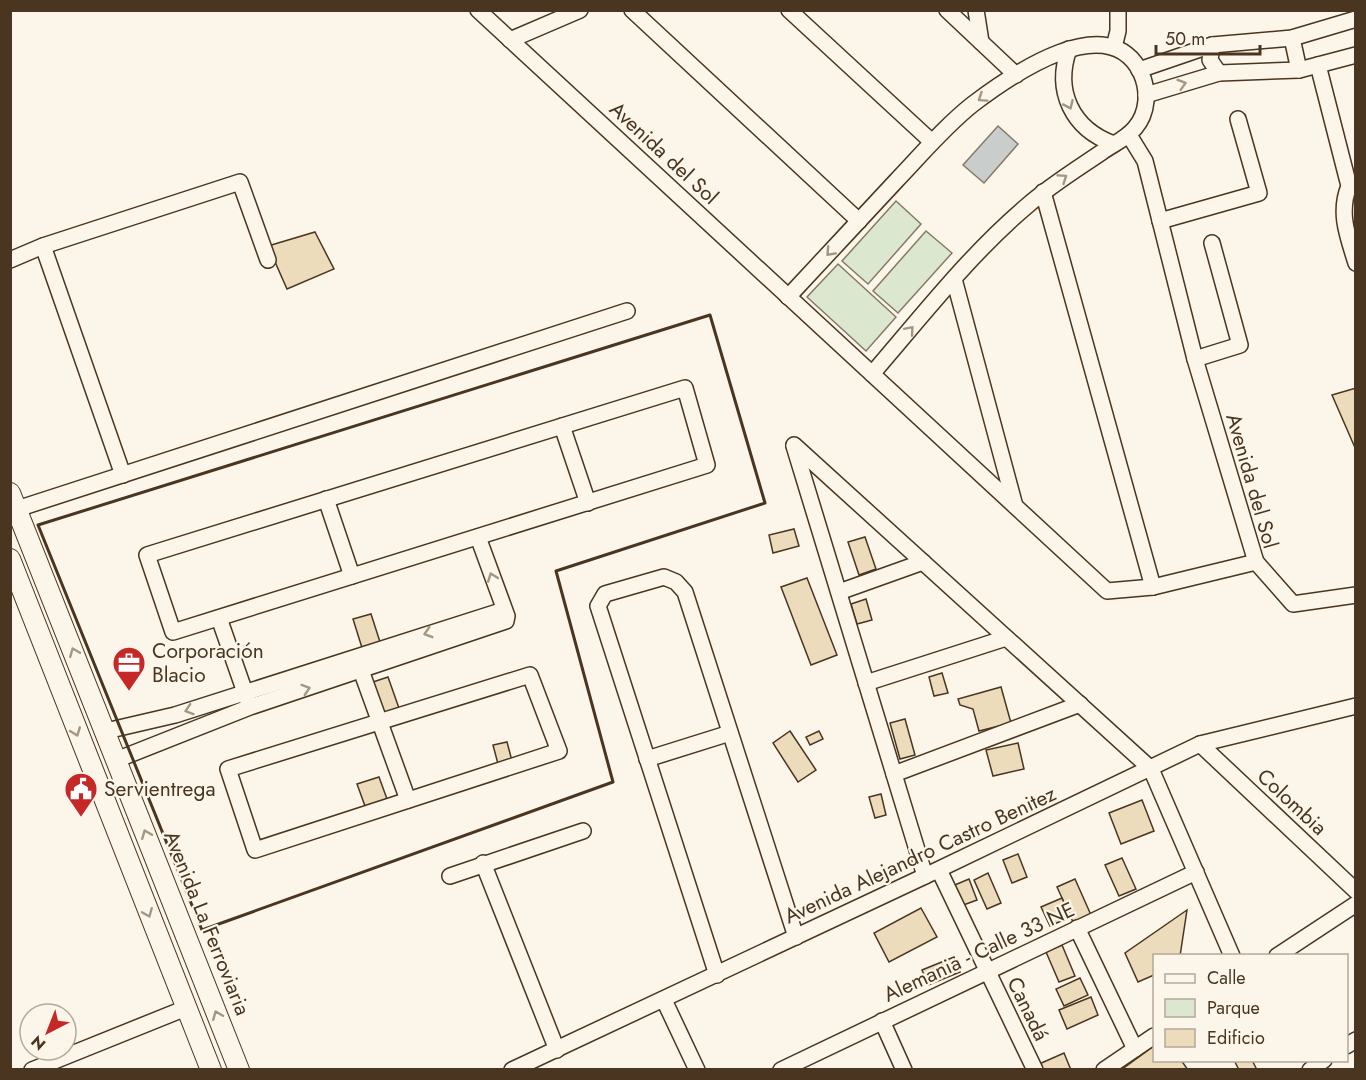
<svg xmlns="http://www.w3.org/2000/svg" width="1366" height="1080" font-family="Jost,sans-serif">
<style>
.green{fill:#dce7d0;stroke:#887966;stroke-width:1.5}
.water{fill:#c9cecd;stroke:#887966;stroke-width:1.5}
.building{fill:#ecdcbc;stroke:#4a3520;stroke-width:1.5}
.lines{fill:none;stroke-linecap:round;stroke-linejoin:round}
.minor-casing{stroke:#4a3520;stroke-width:18}
.major-casing{stroke:#4a3520;stroke-width:22}
.minor{stroke:#fbf6e9;stroke-width:15}
.major{stroke:#fbf6e9;stroke-width:20}
.wall{stroke:#4a3520;stroke-width:3}
.oneway{stroke:#a29684}
.labels{text-anchor:middle;dominant-baseline:central;stroke-width:4.5;stroke-linejoin:round;paint-order:stroke}
.street-label{font-size:21px;fill:#4a3520;stroke:#fbf6e9}
.poi-label{font-size:21px;fill:#4a3520;stroke:#fbf6e9;text-anchor:start}
</style>
<rect width="100%" height="100%" fill="#fbf6e9"/>
<g class="green">
<polygon points="896,201 921,224 868,284 842,261"/>
<polygon points="926,231 952,253 898,313 873,291"/>
<polygon points="838,264 896,317 866,351 807,297"/>
</g>
<polygon class="water" points="998,126 1018,144 984,183 963,165"/>
<g class="building">
<polygon points="315,232 334,269 287,289 268,246"/>
<polygon points="1356,388 1356,450 1332,395"/>
<polygon points="794,529 799,546 773,553 769,535"/>
<polygon points="865,537 876,569 859,575 848,542"/>
<polygon points="807,578 837,655 811,665 781,587"/>
<polygon points="866,599 872,620 857,624 851,604"/>
<polygon points="371,614 381,645 363,651 353,619"/>
<polygon points="942,673 948,693 934,696 929,677"/>
<polygon points="388,677 400,711 382,717 370,683"/>
<polygon points="1001,687 1011,723 979,731 973,709 960,705 958,699"/>
<polygon points="905,719 915,755 900,759 890,723"/>
<polygon points="790,731 816,770 798,782 773,743"/>
<polygon points="819,731 823,739 810,745 806,737"/>
<polygon points="507,742 512,761 498,764 493,745"/>
<polygon points="1018,743 1024,769 993,776 986,750"/>
<polygon points="379,777 387,799 365,806 357,784"/>
<polygon points="881,794 886,815 875,818 869,797"/>
<polygon points="1142,800 1154,831 1121,844 1109,813"/>
<polygon points="1018,854 1027,877 1012,883 1003,860"/>
<polygon points="1122,858 1136,889 1119,896 1105,865"/>
<polygon points="988,873 1001,903 987,909 974,880"/>
<polygon points="969,879 977,900 958,907 950,887"/>
<polygon points="1075,879 1091,915 1073,922 1057,887"/>
<polygon points="1062,898 1070,917 1050,926 1041,907"/>
<polygon points="921,908 937,937 889,962 874,933"/>
<polygon points="1187,910 1180,956 1154,956 1154,975 1138,982 1125,953"/>
<polygon points="1062,945 1075,976 1059,982 1046,952"/>
<polygon points="954,957 960,972 928,985 922,970"/>
<polygon points="1080,978 1088,995 1064,1006 1056,989"/>
<polygon points="1091,997 1098,1015 1067,1029 1059,1010"/>
<polygon points="1154,1046 1154,1060 1181,1060 1188,1070 1121,1070"/>
<polygon points="1064,1053 1071,1070 1039,1070 1037,1065"/>
<polygon points="1234,1060 1252,1060 1257,1070 1239,1070"/>
</g>
<g class="lines">
<g class="minor-casing">
<g id="minor">
<polyline points="478,10 1107,591 1153,587 1256,562"/>
<polyline points="632,10 859,221"/>
<polyline points="789,10 932,142"/>
<polyline points="947,10 1016,75"/>
<polyline points="976,10 981,42"/>
<polyline points="1292,38 1299,70"/>
<polyline points="510,40 580,10"/>
<polyline points="1212,45 1210,60 1219,73"/>
<polyline points="1114,47 1118,31 1118,10"/>
<path d="M1069,49C1054,91 1072,129 1114,144"/>
<path d="M1318,65L1349,186C1338,213 1348,237 1356,263"/>
<polyline points="1139,70 1212,45 1292,38 1356,19"/>
<polyline points="1146,95 1219,73 1299,70 1356,55"/>
<polyline points="1129,135 1145,161 1195,359 1256,562 1293,604 1356,595"/>
<polyline points="1043,192 1153,587"/>
<polyline points="1160,221 1259,193 1238,119"/>
<polyline points="43,246 123,475"/>
<polyline points="10,260 43,246 240,182 268,260"/>
<polyline points="954,279 1015,506"/>
<path d="M788,297C824,258 860,220 896,181C921,155 945,126 973,104C1010,76 1109,6 1141,73C1149,91 1148,113 1135,128C1126,139 1113,144 1102,152C1077,169 1051,185 1028,205C970,254 922,316 872,374"/>
<polyline points="1195,359 1240,345 1212,243"/>
<polygon points="685,388 707,465 173,632 147,555"/>
<polyline points="562,426 588,503"/>
<polyline points="794,445 1151,769 1232,956"/>
<polyline points="794,446 925,876"/>
<polyline points="326,499 352,576"/>
<polyline points="17,509 627,311"/>
<polyline points="839,592 923,562"/>
<polyline points="219,618 248,701"/>
<polyline points="358,662 408,800"/>
<polygon points="530,675 559,751 255,850 228,769"/>
<polyline points="866,683 1006,638"/>
<polyline points="106,731 175,715 504,610"/>
<polyline points="1200,744 1356,891"/>
<polyline points="647,759 730,733"/>
<polyline points="116,760 250,707 506,621 507,616 478,537"/>
<polyline points="894,774 1080,704"/>
<polyline points="483,863 557,1050"/>
<polyline points="939,870 1035,1070"/>
<polyline points="450,876 583,831"/>
<polyline points="1077,928 1135,1049"/>
<polyline points="1277,956 1356,904"/>
<polyline points="717,975 598,606 605,594 664,577 676,582 685,592 796,937"/>
<polyline points="664,1000 697,1070"/>
<polyline points="882,1021 904,1070"/>
<polyline points="1346,1046 1356,1040"/>
<polyline points="32,1070 186,1008"/>
<polyline points="512,1070 925,876 1200,744 1356,706"/>
<polyline points="781,1070 1196,872"/>
<polyline points="1104,1070 1154,1036"/>
<polyline points="1310,1070 1324,1060"/>
</g>
</g>
<g class="major-casing">
<g id="major">
<polyline points="10,493 239,1070"/>
<polyline points="10,559 211,1070"/>
</g>
</g>
<use href="#minor" class="minor"/>
<use href="#major" class="major"/>
<polygon class="wall" points="710,315 765,503 556,571 613,782 202,930 38,525"/>
</g>
<defs><path id="oneway-chevron" d="M-2-3.5L2.5 0L-2 3.5" fill="none" stroke-width="1.6" stroke-linecap="round" stroke-linejoin="round" transform="scale(1.5)"/></defs>
<g class="oneway">
<use href="#oneway-chevron" transform="translate(1182 84) rotate(-17)"/>
<use href="#oneway-chevron" transform="translate(982 98) rotate(146)"/>
<use href="#oneway-chevron" transform="translate(1069 105) rotate(66)"/>
<use href="#oneway-chevron" transform="translate(1063 178) rotate(-34)"/>
<use href="#oneway-chevron" transform="translate(830 252) rotate(133)"/>
<use href="#oneway-chevron" transform="translate(910 330) rotate(-49)"/>
<use href="#oneway-chevron" transform="translate(492 577) rotate(-110)"/>
<use href="#oneway-chevron" transform="translate(428 633) rotate(163)"/>
<use href="#oneway-chevron" transform="translate(74 652) rotate(-112)"/>
<use href="#oneway-chevron" transform="translate(306 689) rotate(-18)"/>
<use href="#oneway-chevron" transform="translate(189 710) rotate(162)"/>
<use href="#oneway-chevron" transform="translate(76 732) rotate(69)"/>
<use href="#oneway-chevron" transform="translate(146 834) rotate(-112)"/>
<use href="#oneway-chevron" transform="translate(148 913) rotate(68)"/>
<use href="#oneway-chevron" transform="translate(217 1015) rotate(-112)"/>
</g>
<defs>
<g id="office-pin" transform="scale(1.725)"><path d="M0 17L-7.5 6A9.5 9.5 0 1 1 7.5 6Z" fill="#c62828" stroke="#fbf6e9"/><path d="M-6-3h4V-5.5h4V-3h4V5H-6ZM-1-4.5V-3h2v-1.5ZM-6 0V1H6V0Z" fill="#fff"/></g>
<g id="civic-pin" transform="scale(1.725)"><path d="M0 17L-7.5 6A9.5 9.5 0 1 1 7.5 6Z" fill="#c62828" stroke="#fbf6e9"/><path d="M-.6-6.5H3V-4.5H.6V-3L4-1V1h2V6H-6V1h2V-1L-.6-3ZM-1.2 2.5V6h2.4V2.5Z" fill="#fff"/></g>
</defs>
<g fill-rule="evenodd">
<use href="#office-pin" x="129" y="663"/>
<use href="#civic-pin" x="81" y="789"/>
</g>
<g class="labels">
<g class="street-label">
<text transform="translate(664 153) rotate(43)">Avenida del Sol</text>
<text transform="translate(1252 481) rotate(74)">Avenida del Sol</text>
<text transform="translate(1292 802) rotate(43)">Colombia</text>
<text transform="translate(920 855) rotate(-25)">Avenida Alejandro Castro Benitez</text>
<text transform="translate(207 923) rotate(68)">Avenida La Ferroviaria</text>
<text transform="translate(979 952) rotate(-25)">Alemania - Calle 33 NE</text>
<text transform="translate(1028 1009) rotate(64)">Canadá</text>
</g>
<g class="poi-label">
<text x="152" y="651">Corporación<tspan x="152" dy="24">Blacio</tspan></text>
<text x="104" y="789">Servientrega</text>
</g>
</g>
<rect width="1366" height="1080" fill="none" stroke="#4a3520" stroke-width="24"/>
<rect x="1153" y="954" width="195" height="108" fill="#fbf6e9" stroke="#b4a999" stroke-width="1.5"/>
<rect x="1165" y="974" width="30" height="9" fill="#fbf6e9" stroke="#b4a999" stroke-width="1.5"/>
<text x="1207" y="984" font-size="18" fill="#4a3520">Calle</text>
<rect x="1165" y="999" width="30" height="18" fill="#dce7d0" stroke="#b4a999" stroke-width="1.5"/>
<text x="1207" y="1014" font-size="18" fill="#4a3520">Parque</text>
<rect x="1165" y="1029" width="30" height="18" fill="#ecdcbc" stroke="#b4a999" stroke-width="1.5"/>
<text x="1207" y="1044" font-size="18" fill="#4a3520">Edificio</text>
<g transform="translate(48 1032) rotate(222)"><circle r="28" fill="#fbf6e9" stroke="#b4a999" stroke-width="1.5"/>
<path d="M0-4.5L10 22L0 15L-10 22Z" fill="#c62828"/>
<text y="-9" font-size="16" font-weight="bold" text-anchor="middle" fill="#4a3520">N</text>
</g>
<path d="M1156 45v9h104v-9" fill="none" stroke="#4a3520" stroke-width="3"/>
<text x="1165" y="45" font-size="18" fill="#4a3520" stroke="#fbf6e9" stroke-width="4.5" paint-order="stroke">50 m</text>
</svg>
